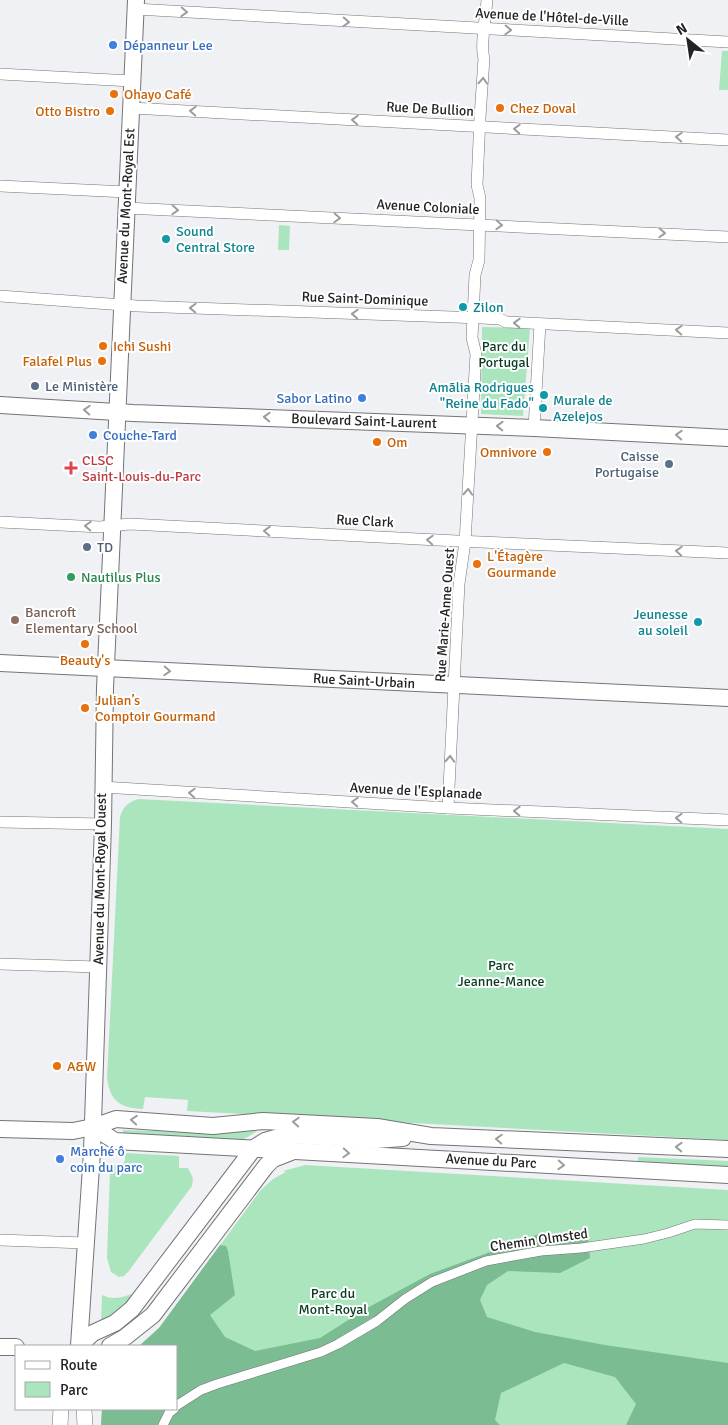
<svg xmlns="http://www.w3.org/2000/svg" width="728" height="1425" font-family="Signika,sans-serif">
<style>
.green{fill:#abe5be}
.forest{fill:#7bbc92}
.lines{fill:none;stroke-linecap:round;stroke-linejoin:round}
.pedestrian-casing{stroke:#747478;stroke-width:10}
.minor-casing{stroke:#747478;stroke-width:12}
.tertiary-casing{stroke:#747478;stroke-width:16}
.secondary-casing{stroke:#747478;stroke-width:18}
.pedestrian{stroke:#fff;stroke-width:9}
.minor{stroke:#fff;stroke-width:11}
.tertiary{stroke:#fff;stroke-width:15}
.secondary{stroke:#fff;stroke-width:16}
.oneway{stroke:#9c9c9d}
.shop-dot{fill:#3f7fe0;stroke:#fff;stroke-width:2}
.food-dot{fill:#e8710a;stroke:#fff;stroke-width:2}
.culture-dot{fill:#0f9aa8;stroke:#fff;stroke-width:2}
.service-dot{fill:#5c6f8a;stroke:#fff;stroke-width:2}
.health-dot{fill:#e0444e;stroke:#fff;stroke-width:2}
.leisure-dot{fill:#2e9e5b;stroke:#fff;stroke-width:2}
.education-dot{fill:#8d6e63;stroke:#fff;stroke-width:2}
.labels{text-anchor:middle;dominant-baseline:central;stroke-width:4;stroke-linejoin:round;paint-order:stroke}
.street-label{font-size:14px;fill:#232325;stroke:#fff}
.shop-label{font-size:14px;fill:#366cbe;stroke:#fff;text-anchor:start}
.food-label{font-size:14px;fill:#c56008;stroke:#fff;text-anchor:start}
.culture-label{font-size:14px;fill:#0d838f;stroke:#fff;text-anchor:start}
.park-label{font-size:14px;fill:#053b20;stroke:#fff}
.service-label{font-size:14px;fill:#4e5e75;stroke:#fff;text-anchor:start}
.health-label{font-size:14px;fill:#be3a42;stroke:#fff;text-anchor:start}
.leisure-label{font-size:14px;fill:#27864d;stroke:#fff;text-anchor:start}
.education-label{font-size:14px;fill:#785e54;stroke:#fff;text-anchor:start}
</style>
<rect width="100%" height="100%" fill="#f0f1f5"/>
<g class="green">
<polygon points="722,51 728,51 728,90 719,90"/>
<polygon points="279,225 290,226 289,250 278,250"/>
<polygon points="482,327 530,328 523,416 481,414"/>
<path d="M138,799L728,829V1140L187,1111L188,1100L145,1097L143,1109C120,1108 110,1101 107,1078L120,817C123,807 128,802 138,799Z"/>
<polygon points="255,1128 256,1132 242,1140 123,1133 123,1130 218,1133"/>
<polygon points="125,1153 179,1156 179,1168 188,1168 193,1178 192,1186 128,1272 124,1276 119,1277 111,1272 107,1258 110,1170 116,1164 123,1164 125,1160"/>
<polygon points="638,1157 728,1161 728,1167 638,1161"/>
<polygon points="305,1165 728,1190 728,1425 101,1425 102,1409 176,1409 176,1346 139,1346 159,1328 260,1191 273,1179 286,1172 283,1171"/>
<path d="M132,1294L133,1295L121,1308L101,1322L102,1295C112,1300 121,1298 132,1294Z"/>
</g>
<polygon class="forest" points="577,1233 588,1237 590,1258 560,1273 508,1271 487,1285 480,1300 487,1317 535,1332 605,1345 728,1363 728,1425 626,1425 636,1404 615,1377 564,1363 501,1393 495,1420 500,1425 101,1425 102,1409 176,1409 176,1346 139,1346 159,1328 220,1245 226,1246 228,1251 235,1295 210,1315 225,1337 255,1351 320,1338 369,1307 430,1274 539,1234"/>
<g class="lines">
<g class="pedestrian-casing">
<g id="pedestrian">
<polyline points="176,1406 201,1390 217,1384 321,1352 338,1344 377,1321 405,1299 432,1282 486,1261 541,1251 581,1248 644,1239 668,1233 695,1224 728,1225"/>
<polyline points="163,1425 169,1413 174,1409"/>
</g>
</g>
<g class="minor-casing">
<g id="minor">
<polyline points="135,9 728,42"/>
<polyline points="0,74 132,81"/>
<polyline points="131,108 728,140"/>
<polyline points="0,186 127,192"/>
<polyline points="126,208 728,237"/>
<polyline points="0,296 137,306 481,318 500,319 506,322 728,333"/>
<polyline points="534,428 540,324"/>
<polyline points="0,522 100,527 130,524 457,541 728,553"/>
<polyline points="102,787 448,808 728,820"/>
<path d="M448,808L459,584L465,542L476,354L472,338L475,275L479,260L480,198L477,185L480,117L484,58C480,47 486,15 487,0"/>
<polyline points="0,822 103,824"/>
<polyline points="0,964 98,967"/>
<polyline points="0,1240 85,1243"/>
</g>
</g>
<g class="tertiary-casing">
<g id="tertiary">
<polyline points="84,1409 85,1425"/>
<polyline points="60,1425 61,1409"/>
</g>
</g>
<g class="secondary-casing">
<g id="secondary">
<polyline points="0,405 133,413 534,428 728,438"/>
<polyline points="0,663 728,698"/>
<polyline points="93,1127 115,1141 728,1175"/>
<polyline points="0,1129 73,1131 93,1127 116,1119 213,1126 263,1121 377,1127 431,1136 728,1149"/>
<polyline points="79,1346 92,1152 103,824 105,688 136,0"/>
<polyline points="79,1346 93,1333 115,1323 132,1309 254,1148 265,1141 286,1135 375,1140 403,1138"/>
<polyline points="110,1346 124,1338 153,1315 266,1166 273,1159 291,1152"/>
<polyline points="0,1347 16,1347"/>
</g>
</g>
<use href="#pedestrian" class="pedestrian"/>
<use href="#minor" class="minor"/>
<use href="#tertiary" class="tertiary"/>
<use href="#secondary" class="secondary"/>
</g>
<defs><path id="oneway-chevron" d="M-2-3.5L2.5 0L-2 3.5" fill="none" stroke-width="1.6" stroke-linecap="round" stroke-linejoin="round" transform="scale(1.25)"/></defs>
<g class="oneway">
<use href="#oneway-chevron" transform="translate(184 12) rotate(3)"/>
<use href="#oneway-chevron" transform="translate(346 22) rotate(3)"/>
<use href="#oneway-chevron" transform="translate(508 30) rotate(2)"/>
<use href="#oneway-chevron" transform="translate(483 81) rotate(-87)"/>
<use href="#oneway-chevron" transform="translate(193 111) rotate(-177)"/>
<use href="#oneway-chevron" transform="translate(355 120) rotate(-177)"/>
<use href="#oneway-chevron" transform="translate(517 129) rotate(-177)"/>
<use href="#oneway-chevron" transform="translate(679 137) rotate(-177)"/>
<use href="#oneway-chevron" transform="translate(175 210) rotate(3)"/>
<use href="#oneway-chevron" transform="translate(337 218) rotate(3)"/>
<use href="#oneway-chevron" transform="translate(499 225) rotate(3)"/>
<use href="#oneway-chevron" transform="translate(662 233) rotate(3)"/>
<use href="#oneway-chevron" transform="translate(193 308) rotate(-178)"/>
<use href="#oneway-chevron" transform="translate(355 314) rotate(-178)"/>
<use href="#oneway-chevron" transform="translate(517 323) rotate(-178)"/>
<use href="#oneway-chevron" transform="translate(679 330) rotate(-177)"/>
<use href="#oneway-chevron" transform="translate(87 410) rotate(-177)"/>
<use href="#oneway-chevron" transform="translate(267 417) rotate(-178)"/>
<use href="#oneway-chevron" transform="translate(500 426) rotate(-178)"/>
<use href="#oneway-chevron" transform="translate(679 435) rotate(-177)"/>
<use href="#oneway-chevron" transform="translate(468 492) rotate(-87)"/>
<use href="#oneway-chevron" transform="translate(88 526) rotate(-177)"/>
<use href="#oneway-chevron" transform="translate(267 531) rotate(-177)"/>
<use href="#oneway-chevron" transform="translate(430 540) rotate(-177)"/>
<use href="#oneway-chevron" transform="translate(679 551) rotate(-177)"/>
<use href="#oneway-chevron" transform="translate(167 671) rotate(3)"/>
<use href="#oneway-chevron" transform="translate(450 759) rotate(-87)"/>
<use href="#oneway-chevron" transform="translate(192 793) rotate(-177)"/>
<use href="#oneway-chevron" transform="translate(355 802) rotate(-177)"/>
<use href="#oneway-chevron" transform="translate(517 811) rotate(-178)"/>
<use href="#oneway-chevron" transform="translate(679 818) rotate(-178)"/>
<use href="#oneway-chevron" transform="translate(134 1120) rotate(-176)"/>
<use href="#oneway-chevron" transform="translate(296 1122) rotate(-177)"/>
<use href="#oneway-chevron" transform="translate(499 1139) rotate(-177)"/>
<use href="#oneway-chevron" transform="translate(679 1147) rotate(-178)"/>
<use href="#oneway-chevron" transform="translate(346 1153) rotate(3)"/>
<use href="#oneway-chevron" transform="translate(561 1165) rotate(3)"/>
</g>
<g class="shop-dot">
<circle cx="113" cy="45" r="5"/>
<circle cx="362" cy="398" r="5"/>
<circle cx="93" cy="435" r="5"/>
<circle cx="60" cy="1159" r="5"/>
</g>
<g class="food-dot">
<circle cx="114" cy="94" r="5"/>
<circle cx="500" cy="108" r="5"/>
<circle cx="110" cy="111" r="5"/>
<circle cx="103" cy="346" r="5"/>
<circle cx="102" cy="361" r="5"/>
<circle cx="377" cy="442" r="5"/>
<circle cx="547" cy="452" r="5"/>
<circle cx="477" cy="564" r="5"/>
<circle cx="85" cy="644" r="5"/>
<circle cx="85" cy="708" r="5"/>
<circle cx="57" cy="1066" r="5"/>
</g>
<g class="culture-dot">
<circle cx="166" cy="239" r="5"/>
<circle cx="463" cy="307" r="5"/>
<circle cx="544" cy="395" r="5"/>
<circle cx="543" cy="408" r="5"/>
<circle cx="698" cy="622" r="5"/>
</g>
<g class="service-dot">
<circle cx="35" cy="386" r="5"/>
<circle cx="669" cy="464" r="5"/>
<circle cx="87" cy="547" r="5"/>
</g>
<path class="health-dot" d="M68.5 460.5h5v5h5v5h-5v5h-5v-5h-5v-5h5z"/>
<circle class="leisure-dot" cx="71" cy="577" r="5"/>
<circle class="education-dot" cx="15" cy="620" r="5"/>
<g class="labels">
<g class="street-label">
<text transform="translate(552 17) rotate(3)">Avenue de l'Hôtel-de-Ville</text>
<text transform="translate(430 109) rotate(3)">Rue De Bullion</text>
<text transform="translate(126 206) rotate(-87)">Avenue du Mont-Royal Est</text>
<text transform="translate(428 207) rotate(3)">Avenue Coloniale</text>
<text transform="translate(365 299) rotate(2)">Rue Saint-Dominique</text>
<text transform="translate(364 421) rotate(2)">Boulevard Saint-Laurent</text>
<text transform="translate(365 521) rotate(3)">Rue Clark</text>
<text transform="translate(445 615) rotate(-86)">Rue Marie-Anne Ouest</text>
<text transform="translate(364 681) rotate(3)">Rue Saint-Urbain</text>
<text transform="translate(416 791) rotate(3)">Avenue de l'Esplanade</text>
<text transform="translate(100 879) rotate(-89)">Avenue du Mont-Royal Ouest</text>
<text transform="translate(491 1161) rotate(3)">Avenue du Parc</text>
<text transform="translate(539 1240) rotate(-8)">Chemin Olmsted</text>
</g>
<g class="shop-label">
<text x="123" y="45">Dépanneur Lee</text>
<text x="352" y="398" text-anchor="end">Sabor Latino</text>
<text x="103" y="435">Couche-Tard</text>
<text x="70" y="1151">Marché ô<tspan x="70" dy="16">coin du parc</tspan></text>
</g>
<g class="food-label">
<text x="124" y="94">Ohayo Café</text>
<text x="510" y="108">Chez Doval</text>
<text x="100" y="111" text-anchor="end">Otto Bistro</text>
<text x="113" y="346">Ichi Sushi</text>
<text x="92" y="361" text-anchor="end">Falafel Plus</text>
<text x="387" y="442">Om</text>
<text x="537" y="452" text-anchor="end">Omnivore</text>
<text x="487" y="556">L'Étagère<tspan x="487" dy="16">Gourmande</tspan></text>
<text x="85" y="660" text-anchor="middle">Beauty's</text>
<text x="95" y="700">Julian’s<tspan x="95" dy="16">Comptoir Gourmand</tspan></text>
<text x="67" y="1066">A&amp;W</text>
</g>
<g class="culture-label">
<text x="176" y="231">Sound<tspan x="176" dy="16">Central Store</tspan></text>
<text x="473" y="307">Zilon</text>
<text x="534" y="387" text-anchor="end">Amãlia Rodrigues<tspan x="534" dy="16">"Reine du Fado"</tspan></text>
<text x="553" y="400">Murale de<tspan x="553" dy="16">Azelejos</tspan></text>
<text x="688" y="614" text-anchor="end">Jeunesse<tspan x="688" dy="16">au soleil</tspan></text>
</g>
<g class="park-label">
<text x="504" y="346">Parc du<tspan x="504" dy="16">Portugal</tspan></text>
<text x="501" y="965">Parc<tspan x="501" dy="16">Jeanne-Mance</tspan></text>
<text x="333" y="1293">Parc du<tspan x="333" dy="16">Mont-Royal</tspan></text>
</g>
<g class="service-label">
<text x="45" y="386">Le Ministère</text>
<text x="659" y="456" text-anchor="end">Caisse<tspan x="659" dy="16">Portugaise</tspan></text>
<text x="97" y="547">TD</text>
</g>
<g class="health-label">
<text x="82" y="460">CLSC<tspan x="82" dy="16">Saint-Louis-du-Parc</tspan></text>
</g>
<g class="leisure-label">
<text x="81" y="577">Nautilus Plus</text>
</g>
<g class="education-label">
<text x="25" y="612">Bancroft<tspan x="25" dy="16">Elementary School</tspan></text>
</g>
</g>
<rect x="15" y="1345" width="162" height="65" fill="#ffffff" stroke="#a7a7a8"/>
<rect x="25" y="1361" width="25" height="8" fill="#ffffff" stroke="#a7a7a8"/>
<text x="60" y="1370" font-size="15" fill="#232325">Route</text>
<rect x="25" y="1382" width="25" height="15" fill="#abe5be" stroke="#a7a7a8"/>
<text x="60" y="1395" font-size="15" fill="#232325">Parc</text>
<g transform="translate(688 40) rotate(330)" stroke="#ffffff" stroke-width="4" paint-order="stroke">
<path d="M0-4L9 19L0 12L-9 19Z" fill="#232325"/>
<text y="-8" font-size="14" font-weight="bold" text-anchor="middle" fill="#232325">N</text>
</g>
</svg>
